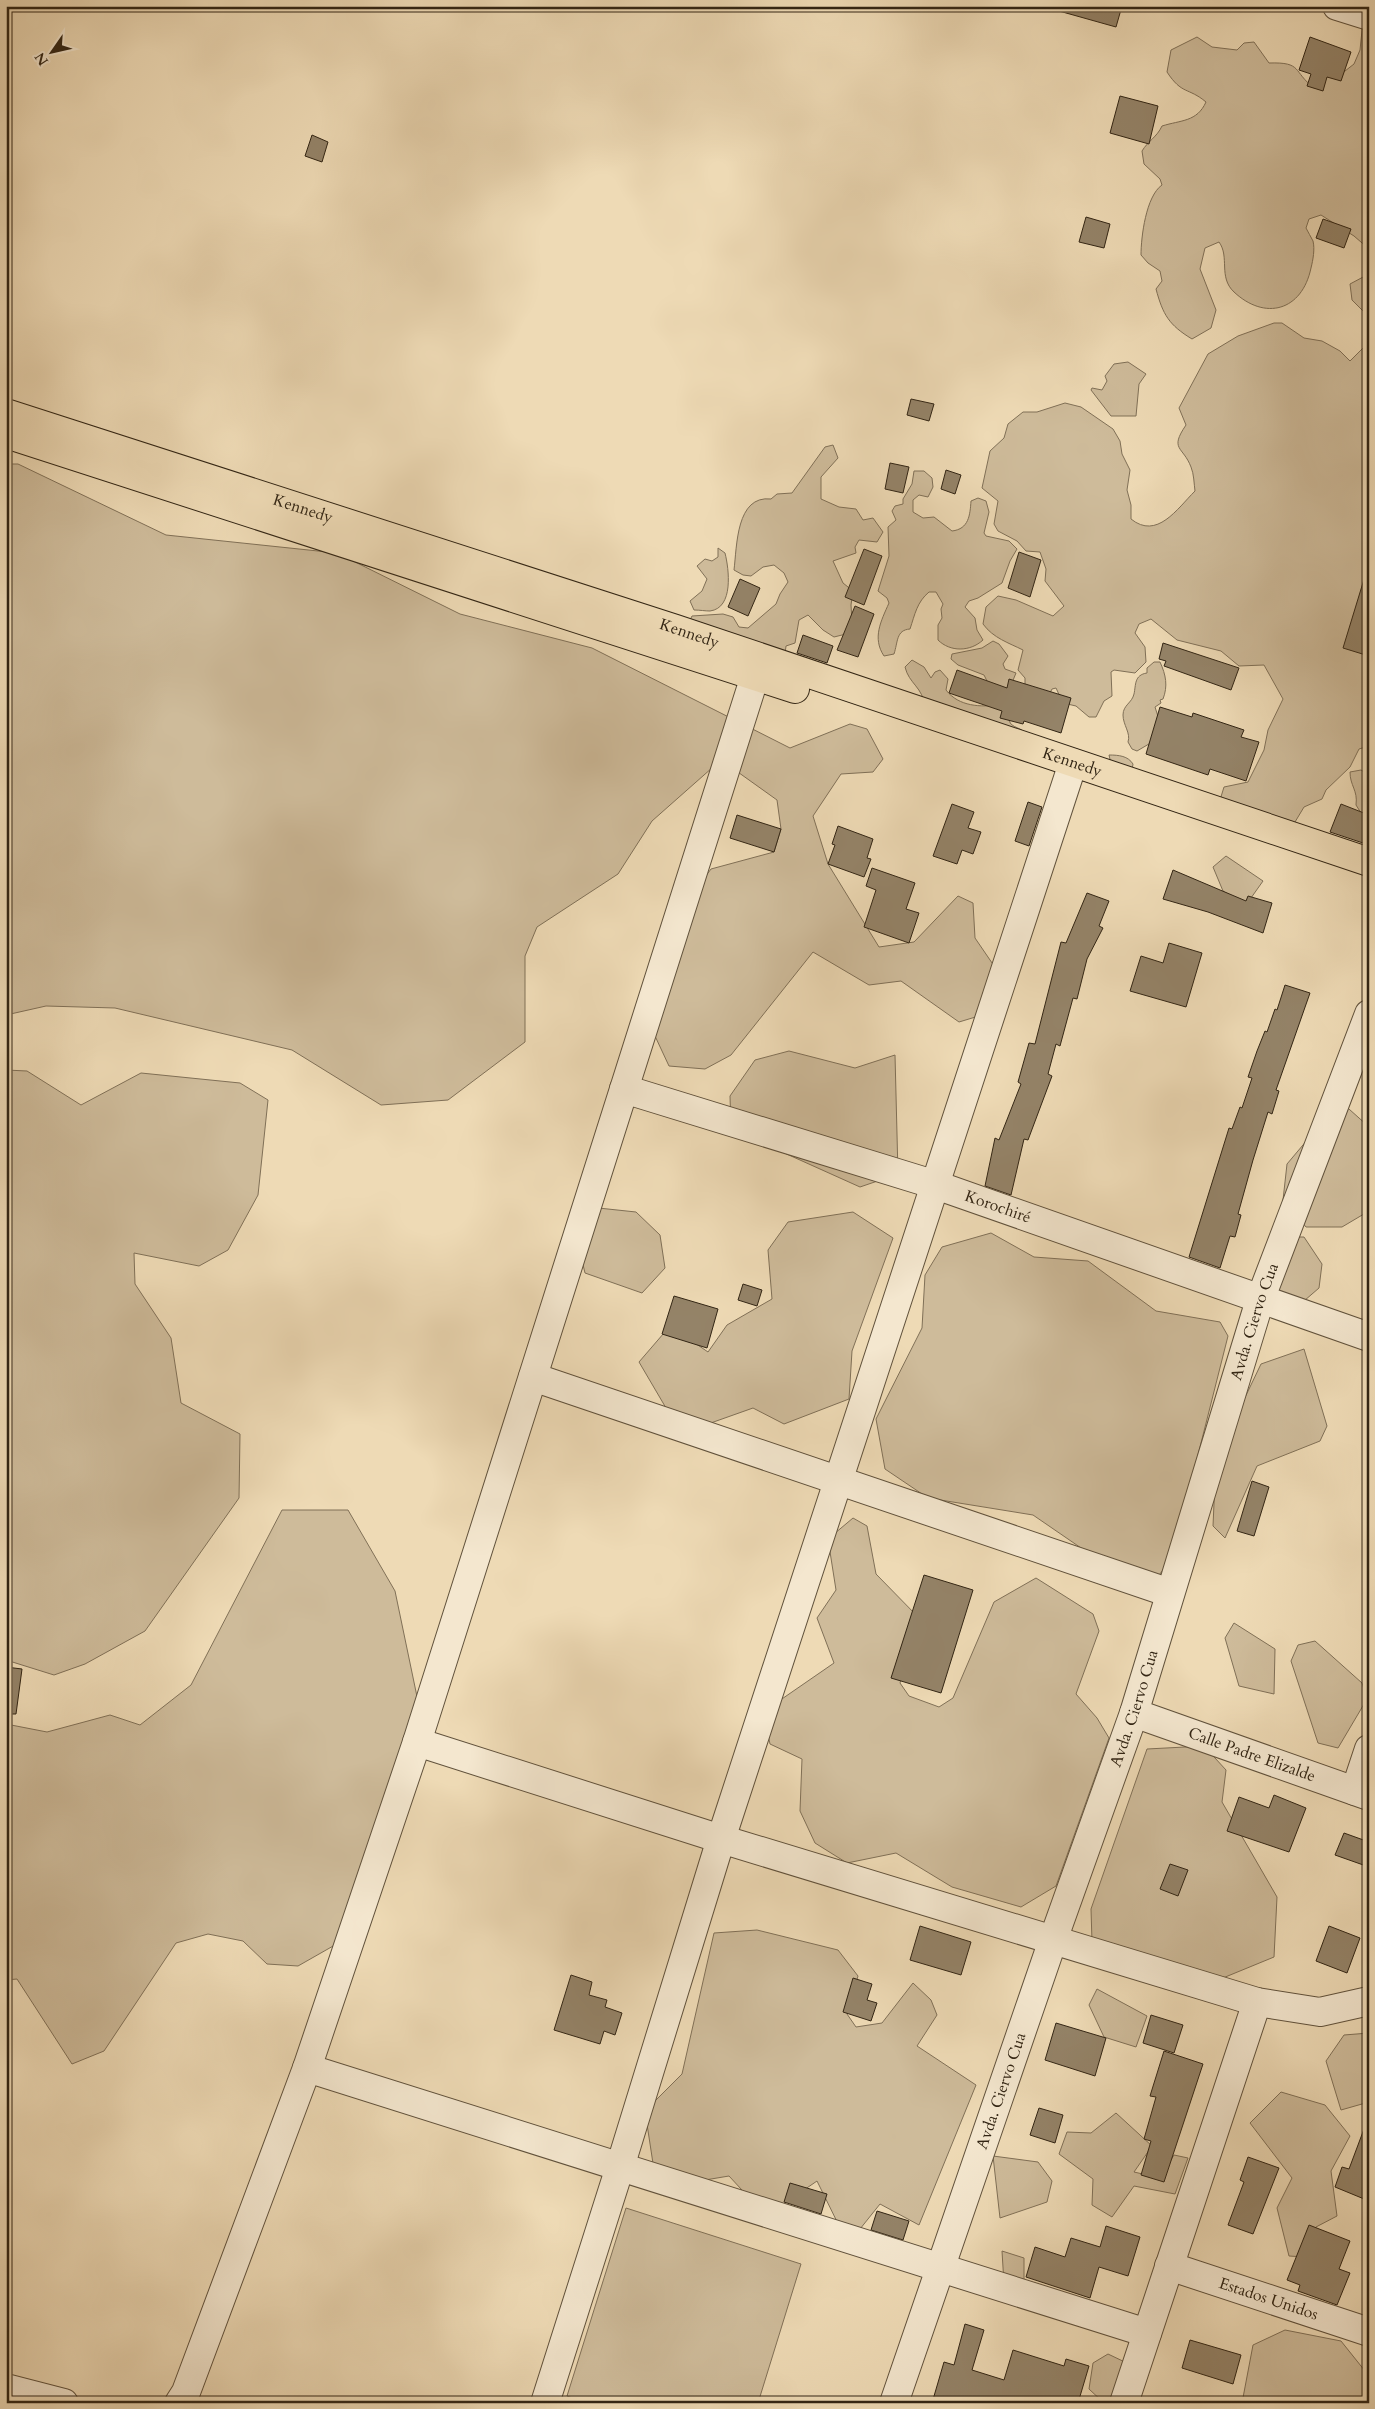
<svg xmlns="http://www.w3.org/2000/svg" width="1375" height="2409" font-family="Cardo,serif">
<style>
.green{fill:#cebb9a;stroke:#807057}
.building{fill:#948368;stroke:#322514}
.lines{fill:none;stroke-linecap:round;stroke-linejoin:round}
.minor-casing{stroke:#61523c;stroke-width:30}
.major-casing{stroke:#322514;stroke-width:30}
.minor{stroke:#f4e7cf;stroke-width:28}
.major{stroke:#eedab5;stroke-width:28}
.labels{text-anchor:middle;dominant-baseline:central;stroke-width:4;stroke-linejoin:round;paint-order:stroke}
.street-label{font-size:16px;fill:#322514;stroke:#f4e7cf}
</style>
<rect width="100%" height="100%" fill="#eedab5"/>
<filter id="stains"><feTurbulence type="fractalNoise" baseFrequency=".004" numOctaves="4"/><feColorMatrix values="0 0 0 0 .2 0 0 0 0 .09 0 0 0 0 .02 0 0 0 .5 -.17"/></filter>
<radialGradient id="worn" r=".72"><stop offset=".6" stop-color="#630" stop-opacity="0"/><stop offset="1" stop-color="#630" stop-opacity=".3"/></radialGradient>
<g class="green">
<path d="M1369,6V249L1354,236L1321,215L1309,219L1306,228C1308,232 1311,237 1313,241C1315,249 1313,260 1311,268C1302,311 1265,321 1234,292C1218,277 1230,257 1219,242L1205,248L1200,269L1216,310L1211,328L1192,339C1169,325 1163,315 1156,289L1162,281L1160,271L1148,263L1141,255C1141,237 1146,196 1162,185L1160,179L1144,164L1142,151C1148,141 1157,137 1162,126C1181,120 1197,122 1206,102C1188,87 1182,95 1167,72L1171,50L1197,37L1212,47L1237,50L1244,43L1254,42L1269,63C1303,62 1292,71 1314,88L1328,72L1345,71L1354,64L1360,50L1363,21Z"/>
<polygon points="1369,270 1369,314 1367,315 1352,300 1350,284 1365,276"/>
<path d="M1274,323H1282L1304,338L1322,341L1340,351L1350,361L1369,342V746L1359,749L1350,767L1326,790L1322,799L1304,807L1295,822L1283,833L1220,800L1224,787L1248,782L1264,750L1268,730L1283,699L1264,665L1239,666L1221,651L1177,640L1151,619L1139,624L1135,633L1145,647L1146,662L1135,673L1114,670L1111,672L1112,696L1104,701L1096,717H1089L1076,706L1063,703L1056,688L1052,689L1047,699L1025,696V678L1018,670L1023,650C1009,643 993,638 983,624L986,607L998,596L1016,600L1053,616L1064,606L1045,581L1046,569L1040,552L1026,551L1017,541L998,531L994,524L998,501L982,488L990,451L1004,438L1008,424L1023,412H1037L1065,403L1081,407L1113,429L1120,441L1122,454L1130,470L1127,490L1131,505V519C1157,540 1177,509 1195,491C1194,484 1194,474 1191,467C1183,446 1169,450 1186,425L1179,408L1208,354L1238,336Z"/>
<polygon points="1128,362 1146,374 1139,384 1136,416 1111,416 1091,390 1092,388 1102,390 1107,381 1105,376 1114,364"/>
<path d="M833,445L838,458L821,477V499L839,507L856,509L863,520L873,518L883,532L877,542L859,540L855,547L856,553L833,561L843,583L853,591L851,605L852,622L846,634L834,637L823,630L808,615L799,620L795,643L786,646L785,654L683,635L692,616L723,614L733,617L739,627L748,628L776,604L780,594L788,582L784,573L774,565L763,567L751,576L743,575L734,570C737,546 736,495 771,499L777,494L792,493L825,447Z"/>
<polygon points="6,464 18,464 166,535 337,553 460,614 592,648 790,748 850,724 867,729 883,759 873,772 841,774 813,816 828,864 879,947 914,942 958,896 973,903 975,938 1003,979 992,1012 959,1022 901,981 869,985 813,952 731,1055 705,1069 669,1066 655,1036 691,896 711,869 774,852 781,829 777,800 721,760 652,821 618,874 537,927 525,956 525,1042 448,1100 381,1105 292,1050 115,1008 46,1006 6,1015"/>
<path d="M914,471H924L932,478L933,487L928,497L919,495L913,500V512L923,518L934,517L952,531C969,529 970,515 971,501L978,498L986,501L989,512L984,533L986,536L1009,541L1017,549L1010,561L1002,583L978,598L969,601L965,607L975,618L977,630L983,640C970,652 950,652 938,640V625L942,618L941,609L943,604L936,592H929C917,602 915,614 910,629C896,630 898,642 894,654L884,656C872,638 881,621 889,603L887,598L878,591L889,556L888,527L896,520L892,511L895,506L903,504V499L912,484Z"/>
<path d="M718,548L725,553C729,569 734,608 710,611C705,611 700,610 694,610L690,601L702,591L707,579L697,566L705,559L712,561L718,557Z"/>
<polygon points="993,641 999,644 1008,656 1003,664 1005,669 1016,673 1009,690 989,685 984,675 958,665 951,659 952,654 982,648"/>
<path d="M912,660L924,667L931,678L935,672L940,670L948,679L946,690C959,707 981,707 999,705L1009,716C1008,729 1019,725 1028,735L925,707C923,687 909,684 905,667Z"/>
<path d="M1154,662H1160C1166,675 1168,686 1163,699L1160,700L1161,703L1155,707L1161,726L1154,741L1137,751L1132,749L1128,742C1131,733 1123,725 1123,715C1123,705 1132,703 1134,694C1136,685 1134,675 1147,673V668Z"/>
<path d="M1109,755C1119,755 1128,756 1133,764L1132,770L1112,768Z"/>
<path d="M1361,770L1369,775V817L1361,813L1356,805C1358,790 1350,786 1350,772Z"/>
<polygon points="1226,856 1263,881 1246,905 1223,891 1213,867"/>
<polygon points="789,1051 855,1068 895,1055 898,1174 860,1187 731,1129 730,1096 755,1060"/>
<polygon points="6,1070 27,1071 81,1105 141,1073 240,1083 268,1100 258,1195 228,1250 199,1266 134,1253 135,1284 171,1338 181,1403 240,1434 239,1498 145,1631 85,1664 54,1675 6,1660"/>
<polygon points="1340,1101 1368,1126 1369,1211 1342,1227 1306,1227 1283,1200 1287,1164"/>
<polygon points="589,1207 636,1212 660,1235 665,1268 642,1293 585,1273 577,1240"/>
<polygon points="853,1212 893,1238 852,1351 849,1399 784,1424 753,1408 691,1430 676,1425 639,1362 670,1326 708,1352 727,1325 772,1299 768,1250 788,1222"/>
<polygon points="991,1233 1034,1257 1088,1261 1156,1311 1220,1322 1228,1336 1172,1558 1153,1583 1135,1585 1033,1515 928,1498 885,1469 876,1419 922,1328 925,1275 942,1247"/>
<polygon points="1279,1237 1304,1237 1322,1264 1319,1288 1297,1307 1281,1303 1259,1264"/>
<polygon points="1304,1349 1327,1426 1320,1441 1257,1466 1225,1538 1213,1526 1216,1458 1261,1364"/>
<polygon points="282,1510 348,1510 395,1591 420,1711 356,1933 298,1966 267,1964 243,1941 208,1934 176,1943 104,2051 72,2064 17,1979 6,1980 6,1724 47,1732 110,1715 140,1725 191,1685"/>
<polygon points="853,1518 867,1526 876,1574 919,1618 900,1683 909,1696 939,1707 953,1698 994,1602 1036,1578 1093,1614 1099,1631 1076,1694 1097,1718 1109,1738 1056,1886 1021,1907 952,1887 896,1853 847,1863 815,1843 800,1811 802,1759 770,1744 763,1712 834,1663 817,1618 836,1590 828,1539"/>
<polygon points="1234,1623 1275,1649 1274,1694 1239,1686 1225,1638"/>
<polygon points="1315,1641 1362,1683 1367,1699 1338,1748 1318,1743 1291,1661 1298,1645"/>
<polygon points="1204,1746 1226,1770 1222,1802 1277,1897 1274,1957 1218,1980 1092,1942 1091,1909 1147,1749"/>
<polygon points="757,1930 838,1950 858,1976 847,2014 856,2027 882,2023 913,1983 931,2000 937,2015 917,2046 976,2085 919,2225 880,2204 848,2244 817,2181 766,2216 729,2176 687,2183 654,2170 645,2111 682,2074 714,1933"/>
<polygon points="1097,1989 1147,2016 1136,2047 1104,2037 1089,2005"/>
<polygon points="1369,2033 1369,2102 1341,2110 1326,2061 1344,2035"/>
<polygon points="1281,2092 1325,2105 1350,2136 1331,2171 1337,2216 1316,2227 1305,2257 1289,2256 1277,2208 1292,2178 1250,2123"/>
<polygon points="1116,2113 1152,2146 1134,2172 1160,2178 1174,2155 1188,2158 1175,2194 1134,2186 1112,2217 1092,2205 1093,2179 1059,2154 1067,2132 1091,2133"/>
<polygon points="993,2156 1038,2162 1052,2181 1047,2202 1000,2218"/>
<polygon points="626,2208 801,2264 758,2403 586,2403 567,2396"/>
<polygon points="1002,2251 1024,2258 1024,2304 1005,2300"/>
<polygon points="1285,2330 1341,2341 1369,2376 1369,2403 1242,2403 1253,2345"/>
<polygon points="1108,2354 1129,2364 1116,2403 1104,2403 1089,2389 1093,2363"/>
</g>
<g class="building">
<polygon points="1060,6 1122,6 1116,27 1059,11"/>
<polygon points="1310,37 1351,52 1341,81 1327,77 1323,91 1307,86 1311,74 1299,70"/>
<polygon points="1120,96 1158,106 1149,144 1110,133"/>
<polygon points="312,135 328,142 322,162 305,156"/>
<polygon points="1086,217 1110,224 1104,248 1079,242"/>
<polygon points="1323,219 1351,229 1344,248 1316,238"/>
<polygon points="911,399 934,404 929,421 907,415"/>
<polygon points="890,463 909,467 903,493 885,489"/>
<polygon points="946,470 961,475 955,494 941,489"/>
<polygon points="864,549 882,556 864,605 845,597"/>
<polygon points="1019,552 1041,560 1030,597 1008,588"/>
<polygon points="1365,576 1369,577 1369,656 1343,648"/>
<polygon points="740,579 760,588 748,616 728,607"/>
<polygon points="855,606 874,614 858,657 837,650"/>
<polygon points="803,635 833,646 827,663 797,653"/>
<polygon points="1163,643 1239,668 1231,690 1164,666 1166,661 1159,659"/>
<polygon points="957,670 1007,688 1009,679 1071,698 1061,733 1024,721 1023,724 1000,718 1002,711 949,693"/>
<polygon points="1160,707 1192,717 1193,713 1244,730 1241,737 1259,742 1246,781 1210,769 1208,775 1146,754"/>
<polygon points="1028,802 1042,807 1029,846 1015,841"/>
<polygon points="952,804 974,812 968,828 981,832 973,854 962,850 957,864 933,856"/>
<polygon points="1341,804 1369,815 1369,845 1330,832"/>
<polygon points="737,815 781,829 774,852 730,838"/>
<polygon points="838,826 873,839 867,858 871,859 864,877 828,864 835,845 832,844"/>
<polygon points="872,868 915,883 906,909 919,913 909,943 864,927 876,890 866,886"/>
<polygon points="1173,870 1246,901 1248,896 1272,903 1263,933 1208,912 1163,899"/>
<polygon points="1087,893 1109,901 1099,926 1103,928 1087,959 1077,999 1073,998 1060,1046 1056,1044 1048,1074 1052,1076 1028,1140 1024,1139 1011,1195 985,1186 995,1138 999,1140 1021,1084 1018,1082 1029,1043 1035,1044 1061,942 1066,943"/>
<polygon points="1169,943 1202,953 1186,1007 1130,991 1141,956 1163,963"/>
<polygon points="1285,985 1310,993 1276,1090 1279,1091 1272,1114 1268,1112 1253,1160 1238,1214 1241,1215 1235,1237 1230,1236 1220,1268 1189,1257 1229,1128 1232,1129 1240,1107 1242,1108 1252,1078 1248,1077 1257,1051 1265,1031 1267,1032 1275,1009 1277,1010"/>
<polygon points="743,1284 762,1290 757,1306 738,1300"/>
<polygon points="674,1296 718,1309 707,1348 662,1334"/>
<polygon points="1252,1481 1269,1487 1254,1536 1237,1531"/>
<polygon points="924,1575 973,1590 941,1693 891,1678"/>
<polygon points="6,1667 22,1669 16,1714 6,1714"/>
<polygon points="1274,1795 1306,1808 1289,1852 1227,1831 1239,1797 1269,1808"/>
<polygon points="1344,1833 1369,1842 1369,1867 1335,1855"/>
<polygon points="1170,1864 1188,1870 1178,1896 1160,1889"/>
<polygon points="920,1926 971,1942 961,1975 910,1960"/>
<polygon points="1329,1926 1360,1938 1347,1973 1316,1961"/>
<polygon points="571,1975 592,1982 589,1995 607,2000 605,2007 622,2013 615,2035 604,2031 600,2044 554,2030"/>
<polygon points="853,1978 872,1984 867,2000 877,2003 871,2021 843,2012"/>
<polygon points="1151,2015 1183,2025 1174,2053 1143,2043"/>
<polygon points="1056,2023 1106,2038 1095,2076 1045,2060"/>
<polygon points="1164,2051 1203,2064 1164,2182 1141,2175 1151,2141 1144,2139 1156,2097 1150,2096"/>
<polygon points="1039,2108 1063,2115 1055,2143 1030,2135"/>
<polygon points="1367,2121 1369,2121 1369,2201 1335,2187 1342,2167 1349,2169"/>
<polygon points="1248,2157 1279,2168 1253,2234 1228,2225 1244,2182 1240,2180"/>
<polygon points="790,2183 827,2194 821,2214 784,2202"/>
<polygon points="877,2211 909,2221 903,2240 871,2230"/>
<polygon points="1309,2225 1350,2241 1339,2269 1350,2273 1337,2305 1298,2291 1300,2285 1287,2280"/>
<polygon points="1106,2226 1140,2237 1128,2276 1099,2267 1090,2298 1026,2277 1035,2247 1065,2257 1071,2238 1100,2247"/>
<polygon points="965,2324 984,2330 972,2370 1004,2380 1013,2350 1064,2366 1066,2359 1089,2366 1078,2403 932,2403 944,2362 954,2365"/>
<polygon points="1190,2340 1241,2355 1233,2384 1182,2368"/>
</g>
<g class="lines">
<g class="minor-casing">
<g id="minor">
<polyline points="1337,6 1369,16"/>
<path id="s1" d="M624,1089L936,1185L1369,1337"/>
<polyline points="533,1377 1170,1593"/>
<path id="s2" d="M1134,1713L1369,1796"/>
<polyline points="417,1742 721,1839 1257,2002 1320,2012 1369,2001"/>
<polyline points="1355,1791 1369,1749"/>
<polyline points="307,2068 1147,2333"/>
<path id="s3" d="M1169,2266L1369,2332"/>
<polyline points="6,2388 64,2403"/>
<polyline points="179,2403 186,2392 307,2068 417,1742 755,676"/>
<polyline points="545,2403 620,2167 721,1839 1073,763"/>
<path id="s4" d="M894,2403L1053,1940L1134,1713L1260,1300L1369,1014"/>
<polyline points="1124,2403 1257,2002"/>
</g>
</g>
<g class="major-casing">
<g id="major">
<path id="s5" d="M6,413L676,629L1369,862"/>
<polyline points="6,434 795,689"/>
</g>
</g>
<use href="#minor" class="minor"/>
<use href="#major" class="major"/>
</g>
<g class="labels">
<g class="street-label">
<text stroke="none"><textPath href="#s5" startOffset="312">Kennedy</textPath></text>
<text stroke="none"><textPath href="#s5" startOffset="718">Kennedy</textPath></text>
<text stroke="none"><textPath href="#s5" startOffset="1122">Kennedy</textPath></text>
<text stroke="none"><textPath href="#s1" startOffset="392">Korochiré</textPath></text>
<text stroke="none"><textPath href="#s4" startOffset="1140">Avda. Ciervo Cua</textPath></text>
<text stroke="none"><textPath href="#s4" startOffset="735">Avda. Ciervo Cua</textPath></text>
<text stroke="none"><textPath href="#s2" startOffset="125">Calle Padre Elizalde</textPath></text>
<text stroke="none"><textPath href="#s4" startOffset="330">Avda. Ciervo Cua</textPath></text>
<text stroke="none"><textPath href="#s3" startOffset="105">Estados Unidos</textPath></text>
</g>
</g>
<rect width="1375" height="2409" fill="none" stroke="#eedab5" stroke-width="25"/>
<rect x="8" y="8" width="1360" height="2394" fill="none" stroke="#322514" stroke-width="2.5"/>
<rect x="12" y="12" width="1350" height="2384" fill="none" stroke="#322514"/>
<g transform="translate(52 52) rotate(236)" stroke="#f4e7cf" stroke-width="4" paint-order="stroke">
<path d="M0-4L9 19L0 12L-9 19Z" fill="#322514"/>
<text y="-8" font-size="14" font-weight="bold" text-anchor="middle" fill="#322514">N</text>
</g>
<rect width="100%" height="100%" filter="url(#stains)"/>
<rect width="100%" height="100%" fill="url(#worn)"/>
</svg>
